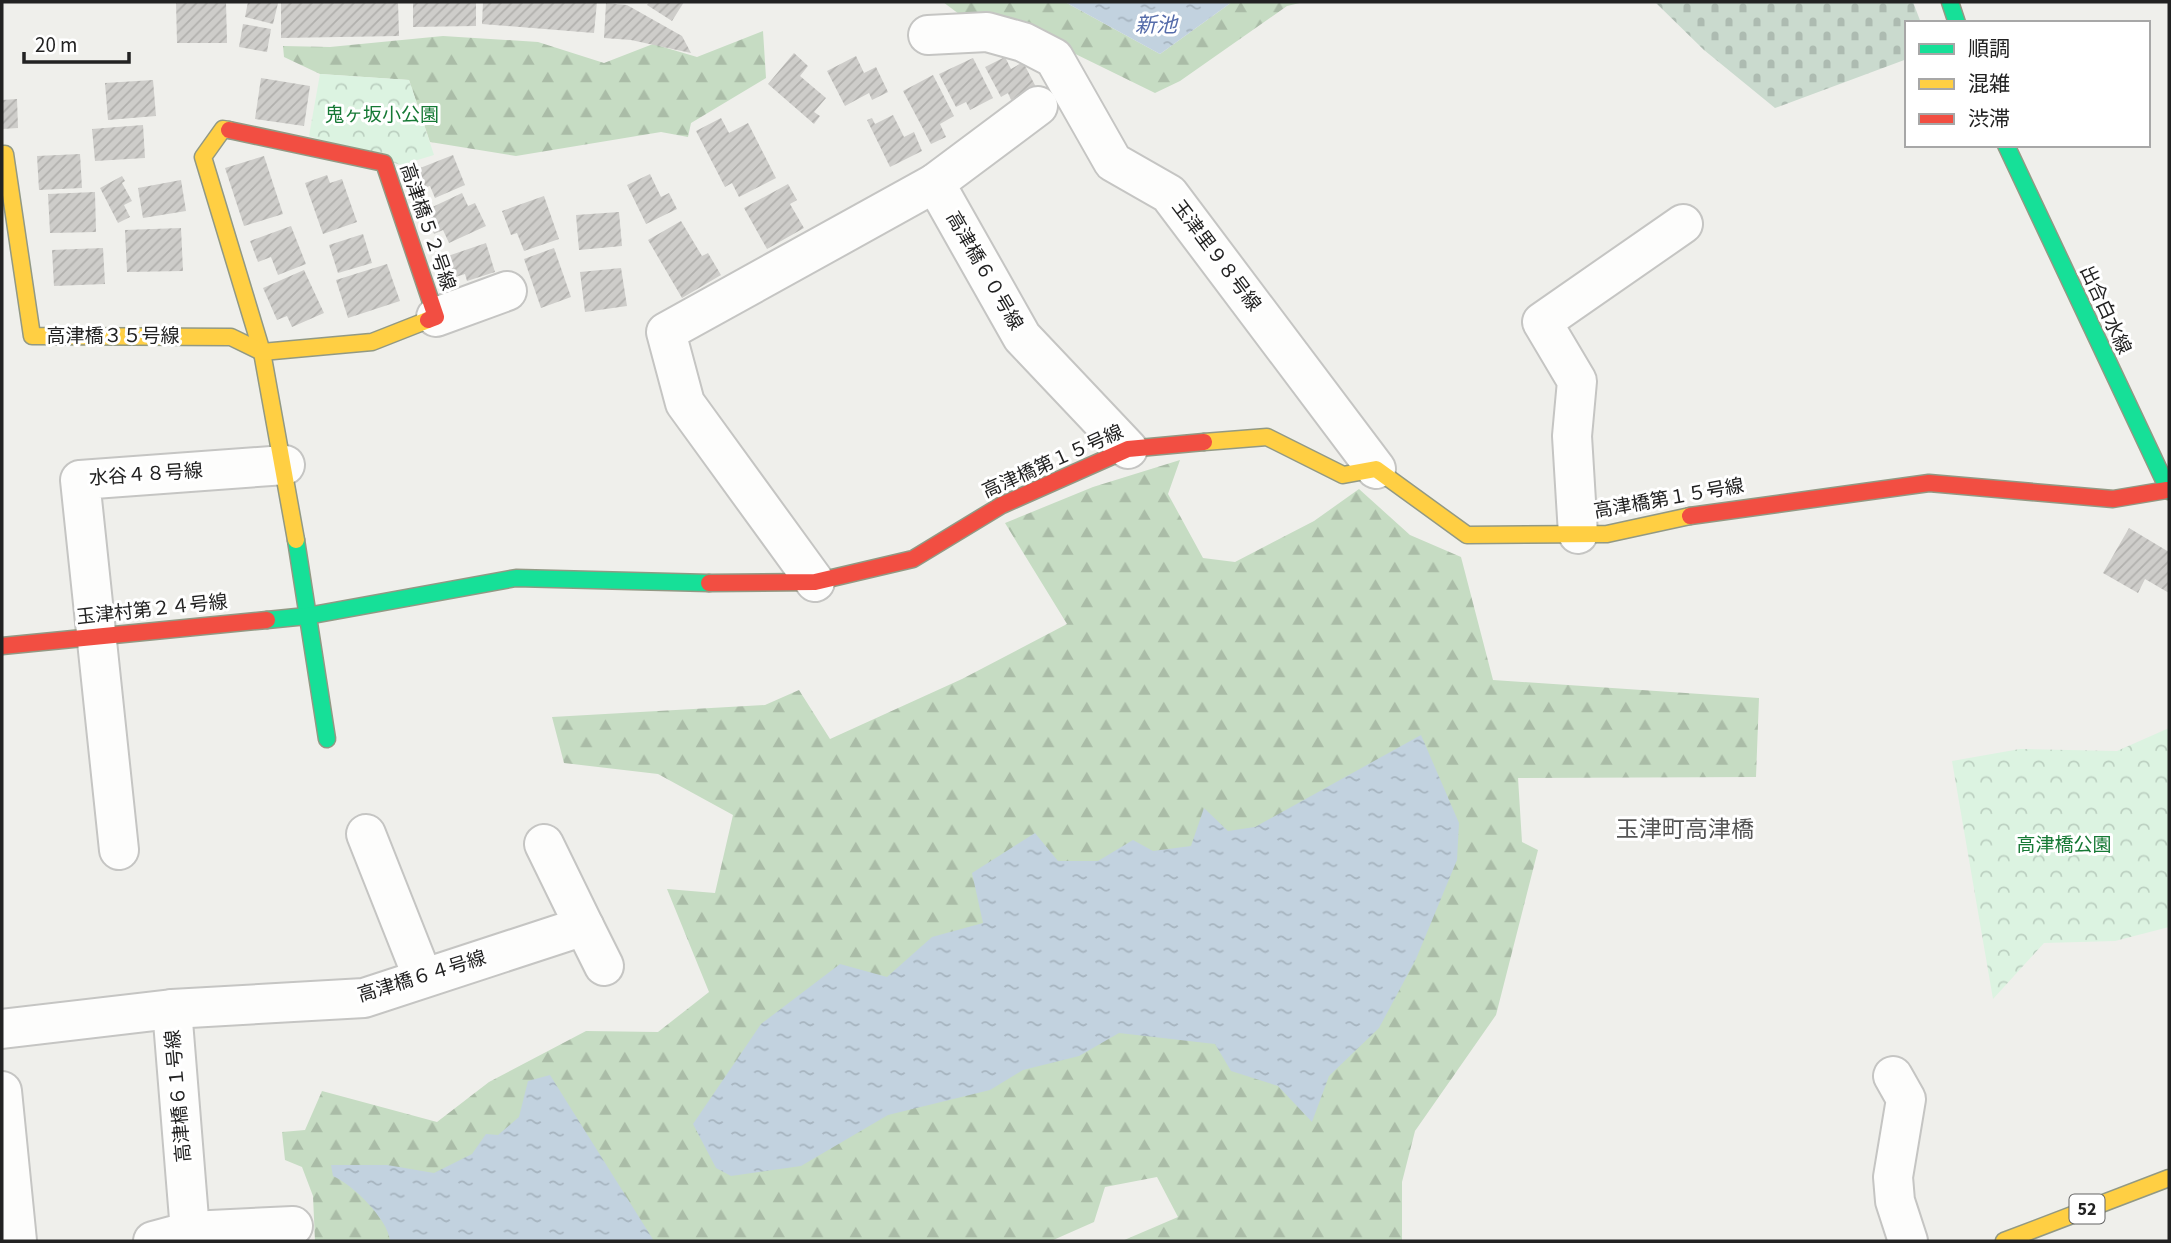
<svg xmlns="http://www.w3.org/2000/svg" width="2171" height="1243" font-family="'Source Sans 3','Noto Sans JP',sans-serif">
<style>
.forest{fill:url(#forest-firs)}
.cemetery{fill:url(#cemetery-stones)}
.park{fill:url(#park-crowns)}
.water{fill:url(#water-ripples)}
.building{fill:url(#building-hatch)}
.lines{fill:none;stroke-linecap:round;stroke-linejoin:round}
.street-casing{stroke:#c5c5c3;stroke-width:42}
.fast-casing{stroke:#929984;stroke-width:19}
.slow-casing{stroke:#929984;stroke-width:19}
.jam-casing{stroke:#929984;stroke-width:19}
.street{stroke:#fdfdfc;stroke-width:38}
.fast{stroke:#16e098;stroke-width:16}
.slow{stroke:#ffcf43;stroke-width:16}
.jam{stroke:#f24e42;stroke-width:16}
.labels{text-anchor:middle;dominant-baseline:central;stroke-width:6;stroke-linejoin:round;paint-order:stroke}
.shield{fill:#fff;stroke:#646464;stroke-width:2}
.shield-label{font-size:18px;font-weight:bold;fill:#222}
.park-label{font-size:19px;fill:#167935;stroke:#fff}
.street-label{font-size:19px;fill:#222;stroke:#fff}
.water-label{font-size:21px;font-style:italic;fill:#556caa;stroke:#fff}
.quarter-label{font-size:23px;fill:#555;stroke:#fff}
</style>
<defs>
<pattern id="forest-firs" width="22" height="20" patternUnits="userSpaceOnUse" patternTransform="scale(1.75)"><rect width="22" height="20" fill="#c6dcc3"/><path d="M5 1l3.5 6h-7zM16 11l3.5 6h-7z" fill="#aabca7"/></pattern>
<pattern id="cemetery-stones" width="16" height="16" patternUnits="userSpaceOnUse" patternTransform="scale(1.75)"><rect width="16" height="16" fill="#cadace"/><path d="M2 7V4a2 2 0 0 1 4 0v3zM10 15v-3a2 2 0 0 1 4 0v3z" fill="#adbbb1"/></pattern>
<pattern id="park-crowns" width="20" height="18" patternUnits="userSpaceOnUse" patternTransform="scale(1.75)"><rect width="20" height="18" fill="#dcf3e1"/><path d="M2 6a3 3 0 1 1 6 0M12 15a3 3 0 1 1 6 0" fill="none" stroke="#bcd0c1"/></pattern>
<pattern id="water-ripples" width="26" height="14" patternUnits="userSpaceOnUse" patternTransform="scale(1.75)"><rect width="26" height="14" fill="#c2d2df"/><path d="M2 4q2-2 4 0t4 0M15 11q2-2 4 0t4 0" fill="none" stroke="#a6b4bf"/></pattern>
<pattern id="building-hatch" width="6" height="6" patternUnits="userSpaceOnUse" patternTransform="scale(1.75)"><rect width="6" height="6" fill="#cecdca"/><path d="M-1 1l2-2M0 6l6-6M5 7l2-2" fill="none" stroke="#b1b0ad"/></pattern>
</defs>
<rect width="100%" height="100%" fill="#efefeb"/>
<g class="forest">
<polygon points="943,2 1065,2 1160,54 1232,2 1304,2 1287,6 1180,81 1155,93 1055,44 967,20"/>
<polygon points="763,31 766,78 691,123 688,137 661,132 516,156 430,142 409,80 320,74 284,57 283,46 330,47 443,36 538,42 604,63 653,44 697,57"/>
<polygon points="1180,460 1168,494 1203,558 1235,562 1314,521 1359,489 1410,535 1461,557 1493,680 1759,698 1756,777 1518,778 1522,842 1538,850 1496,1015 1415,1131 1402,1182 1402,1241 1122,1241 1178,1217 1157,1177 1105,1187 1094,1222 1051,1241 315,1241 313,1196 302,1167 285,1160 282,1132 305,1130 322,1091 437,1122 489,1082 586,1031 658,1032 709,992 667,889 715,893 733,815 658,774 564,763 552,717 765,705 799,690 830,739 962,679 1067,624 1005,523 1093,487"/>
</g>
<polygon class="cemetery" points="1655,2 1913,2 1921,23 1907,23 1907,59 1775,108 1704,50"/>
<g class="park">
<polygon points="320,74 409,80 434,155 401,165 309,136"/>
<polygon points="2169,728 2169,927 2115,941 2044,943 1993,999 1952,761 2020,749 2117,751"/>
</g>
<g class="water">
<polygon points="1065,2 1232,2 1160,54"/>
<polygon points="1421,735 1459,823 1457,860 1416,959 1379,1028 1329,1076 1312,1122 1278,1086 1231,1071 1215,1044 1119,1033 1079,1056 1023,1070 990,1090 888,1115 801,1166 731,1176 716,1168 693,1124 761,1024 840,964 887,977 932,937 983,923 972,873 1035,833 1058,861 1098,861 1133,840 1153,851 1191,846 1204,808 1228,831 1255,827"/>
<path d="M550,1075L654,1241H390C388,1219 353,1185 333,1176L331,1165H387L434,1173L472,1154L486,1134L498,1135L519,1117L528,1081Z"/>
</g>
<g class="building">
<polygon points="176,2 226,2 227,43 177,43"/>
<polygon points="248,2 278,3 273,24 245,17"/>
<polygon points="281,2 398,2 399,36 281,38"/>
<polygon points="413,2 476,2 476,26 413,27"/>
<polygon points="483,2 597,2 594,33 482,24"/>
<polygon points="650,2 684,2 672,21 647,5"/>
<polygon points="606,3 627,5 682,36 691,53 631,40 604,38"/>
<polygon points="243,24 271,29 267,52 239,47"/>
<polygon points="794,53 808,66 800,76 826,98 814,112 820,116 814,124 768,84"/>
<polygon points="856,56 864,73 876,67 888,92 872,100 869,93 845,106 827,71"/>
<polygon points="1005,57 1011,69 1023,62 1036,87 1011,100 1008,93 1001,97 985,67"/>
<polygon points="973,58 993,98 970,110 966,102 956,107 939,74"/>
<polygon points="933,75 954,116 940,124 946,137 931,144 903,91"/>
<polygon points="261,78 310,86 304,126 255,119"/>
<polygon points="153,80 156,116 108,120 105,83"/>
<polygon points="17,99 18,128 2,129 2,100"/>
<polygon points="893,115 904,137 914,132 922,151 890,167 867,120 872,118 875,124"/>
<polygon points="721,118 729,133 748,123 776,178 739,197 732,183 725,187 696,131"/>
<polygon points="143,125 145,158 95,161 92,129"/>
<polygon points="80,154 82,188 39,190 37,156"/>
<polygon points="453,155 465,185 435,198 430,186 417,190 410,172"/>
<polygon points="264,156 283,214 244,226 225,168"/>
<polygon points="650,174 661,197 669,193 677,209 646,224 627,185"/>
<polygon points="327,175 330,183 342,179 357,222 323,234 305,183"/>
<polygon points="122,176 125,181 122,183 132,201 124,205 130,217 118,223 100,188"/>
<polygon points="181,180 186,211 143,218 138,188"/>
<polygon points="788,184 797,200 790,204 804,228 767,249 744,208"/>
<polygon points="95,192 96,232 50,233 48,194"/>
<polygon points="462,193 468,206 475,203 486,226 449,243 443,230 434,234 424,211"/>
<polygon points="544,196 559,239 524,251 517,233 511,235 502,211"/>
<polygon points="619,212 622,246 579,250 576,215"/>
<polygon points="681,221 702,256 708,253 721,275 682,298 648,240"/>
<polygon points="291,226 306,264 278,275 271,257 258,262 250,241"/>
<polygon points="181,228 183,271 127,272 125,230"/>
<polygon points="363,234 372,263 338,273 329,245"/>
<polygon points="486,243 495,272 467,281 465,274 449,279 442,258"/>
<polygon points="103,248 105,284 54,286 52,250"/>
<polygon points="554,248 571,297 541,308 524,259"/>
<polygon points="387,264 400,301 348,318 336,280"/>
<polygon points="621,268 627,306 585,312 580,272"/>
<polygon points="304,270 324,313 292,327 287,316 277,320 263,288"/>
<polygon points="2129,528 2169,552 2169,593 2145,579 2138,593 2103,573"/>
</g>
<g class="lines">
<g class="street-casing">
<g id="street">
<polyline points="928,35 987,32 1023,42 1054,58 1113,162 1169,194 1376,469"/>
<polyline points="1038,106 935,183 1022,337 1128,449"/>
<polyline points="436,317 507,291"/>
<polyline points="1578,534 1572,436 1577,381 1542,322 1683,224"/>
<polyline points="815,582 685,403 666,332 935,183"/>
<polyline points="366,834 423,978"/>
<polyline points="119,850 80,480 285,465"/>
<polyline points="584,926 604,966"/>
<polyline points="2,1029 172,1009 364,998 584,926 544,844"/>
<polyline points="1893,1076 1906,1099 1893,1177 1895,1201 1908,1241"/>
<polyline points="2,1091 17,1241"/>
<polyline points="190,1231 293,1226"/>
<polyline points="153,1241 190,1231 172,1009"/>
</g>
</g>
<g class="fast-casing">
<g id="fast">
<polyline points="1950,2 1957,23"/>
<polyline points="2006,145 2169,491"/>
<polyline points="296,540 327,739"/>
<polyline points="267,620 307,616 516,578 709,583"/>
</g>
</g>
<g class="slow-casing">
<g id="slow">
<polyline points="229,130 223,129 203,157 262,352 296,540"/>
<polyline points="2,154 5,154 32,336 231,337 262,352 372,342 428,320"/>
<polyline points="1204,442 1267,437 1343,475 1376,469 1467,535 1607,534 1690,516"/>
<polyline points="2004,1241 2169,1178"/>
</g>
</g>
<g class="jam-casing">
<g id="jam">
<polyline points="229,130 384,163 436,317 428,320"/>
<polyline points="1690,516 1929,483 2113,499 2167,490"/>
<polyline points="709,583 815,582 913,559 1002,505 1128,449 1204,442"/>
<polyline points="2,646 267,620"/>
</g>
</g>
<use href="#street" class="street"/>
<use href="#fast" class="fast"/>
<use href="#slow" class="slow"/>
<use href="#jam" class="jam"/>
</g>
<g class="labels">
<rect class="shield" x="2069.5" y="1194.5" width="35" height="29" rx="5"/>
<g class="shield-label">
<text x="2087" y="1209">52</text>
</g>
<g class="park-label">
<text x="382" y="115">鬼ヶ坂小公園</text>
<text x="2064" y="845">高津橋公園</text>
</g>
<g class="street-label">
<text transform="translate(427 227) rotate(71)">高津橋５２号線</text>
<text transform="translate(1216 256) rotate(53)">玉津里９８号線</text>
<text transform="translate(984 271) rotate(60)">高津橋６０号線</text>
<text transform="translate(2105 310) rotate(65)">出合白水線</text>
<text x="113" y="336">高津橋３５号線</text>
<text transform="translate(1053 462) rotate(-24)">高津橋第１５号線</text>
<text transform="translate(146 475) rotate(-4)">水谷４８号線</text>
<text transform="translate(1669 499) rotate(-10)">高津橋第１５号線</text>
<text transform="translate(152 610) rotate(-6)">玉津村第２４号線</text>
<text transform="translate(422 977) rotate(-17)">高津橋６４号線</text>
<text transform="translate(179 1096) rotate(-95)">高津橋６１号線</text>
</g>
<g class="water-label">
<text x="1156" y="25">新池</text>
</g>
<g class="quarter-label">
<text x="1685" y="829">玉津町高津橋</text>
</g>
</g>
<rect width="2171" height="1243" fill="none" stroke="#222222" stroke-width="7"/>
<rect x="1905" y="21" width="245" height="126" fill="#ffffff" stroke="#a7a7a7" stroke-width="2"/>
<rect x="1919" y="44" width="35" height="10" fill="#16e098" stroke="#a7a7a7" stroke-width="2"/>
<text x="1968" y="56" font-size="21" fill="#222222">順調</text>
<rect x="1919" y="79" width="35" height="10" fill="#ffcf43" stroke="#a7a7a7" stroke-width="2"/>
<text x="1968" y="91" font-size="21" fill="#222222">混雑</text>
<rect x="1919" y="114" width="35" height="10" fill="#f24e42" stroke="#a7a7a7" stroke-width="2"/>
<text x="1968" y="126" font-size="21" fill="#222222">渋滞</text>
<path d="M24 52v10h105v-10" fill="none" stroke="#222222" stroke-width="3.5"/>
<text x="35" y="52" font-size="21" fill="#222222" stroke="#ffffff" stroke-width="5" paint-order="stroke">20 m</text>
</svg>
